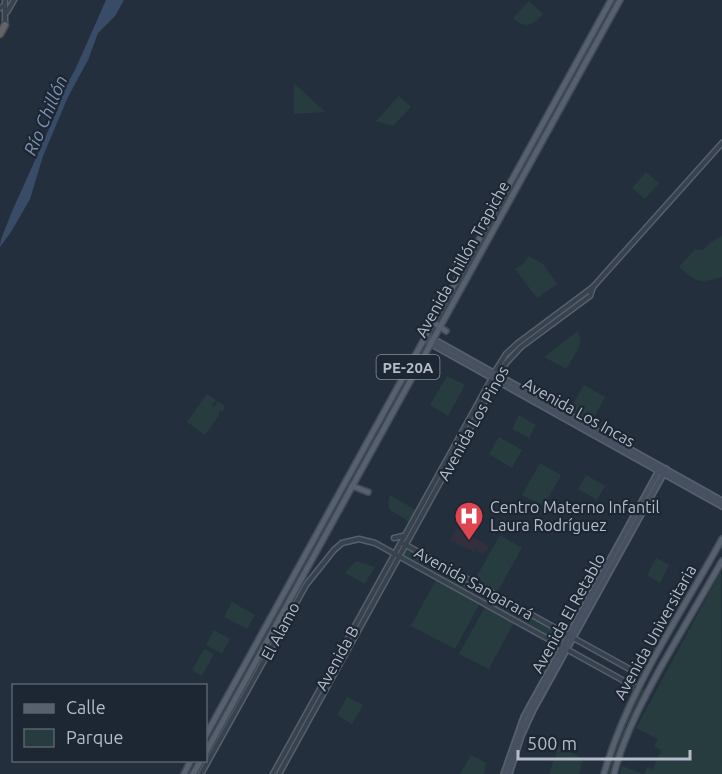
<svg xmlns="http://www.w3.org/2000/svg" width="722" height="774" font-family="Ubuntu,sans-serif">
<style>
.medical{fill:#32303f}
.green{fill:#263c3f}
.water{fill:#394c67}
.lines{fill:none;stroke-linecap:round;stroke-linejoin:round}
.tertiary-casing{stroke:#565f6c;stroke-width:7}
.secondary-casing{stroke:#565f6c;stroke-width:8}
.primary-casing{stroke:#414a57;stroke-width:8}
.trunk-casing{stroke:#434c59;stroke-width:9}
.tertiary{stroke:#38414e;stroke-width:4}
.secondary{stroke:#465061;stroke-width:4.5}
.primary{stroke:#56606e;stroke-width:5}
.trunk{stroke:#656462;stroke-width:6}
.labels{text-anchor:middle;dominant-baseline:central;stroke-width:4.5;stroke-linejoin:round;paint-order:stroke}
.shield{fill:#1d2633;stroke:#878f9c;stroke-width:1.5}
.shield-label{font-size:15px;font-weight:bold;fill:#b4bcc9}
.street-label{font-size:16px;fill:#b4bcc9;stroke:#1d2633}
.poi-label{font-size:16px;fill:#b4bcc9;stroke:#1d2633;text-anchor:start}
.water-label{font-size:18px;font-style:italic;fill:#7c92b1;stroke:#1d2633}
</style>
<rect width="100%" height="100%" fill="#242f3e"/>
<polygon class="medical" points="457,528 489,546 484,554 477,551 478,548 477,547 473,553 472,550 460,546 454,540 453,542 450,540"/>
<g class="green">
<path d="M529,1L543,14C533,26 525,29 513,18Z"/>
<polygon points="294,83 325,112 294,114"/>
<polygon points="399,96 411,107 393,126 376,121"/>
<polygon points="646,172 659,183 645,199 632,188"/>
<path d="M722,236V277C697,284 699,283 679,267L695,249L703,250L711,242Z"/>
<polygon points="529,256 543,264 557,284 537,298 515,269 524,263"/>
<path d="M578,331C585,344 573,357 566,369L544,357Z"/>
<polygon points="447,376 465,385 448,416 430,405"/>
<polygon points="584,385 605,397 590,424 568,412"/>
<polygon points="207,394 216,400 212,405 214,407 218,401 225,406 222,412 219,410 219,415 205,435 187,422"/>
<polygon points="519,415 536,425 529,438 512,429"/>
<polygon points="499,437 522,450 512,468 489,454"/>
<polygon points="540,463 561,475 544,506 522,495"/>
<polygon points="586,475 605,486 597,500 578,489"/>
<polygon points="390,495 416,510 409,522 389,509 388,502"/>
<polygon points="500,535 522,548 496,594 474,581"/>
<polygon points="406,546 470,582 465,591 401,555"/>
<polygon points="656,558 669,565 660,583 647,575"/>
<polygon points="356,561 375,567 365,584 345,573"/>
<polygon points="721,571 722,774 620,774 622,766 644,774 647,767 653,769 661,750 654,747 658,739 636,728"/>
<polygon points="436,580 480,603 455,649 411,626"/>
<polygon points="473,584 495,596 491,604 468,592"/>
<polygon points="498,598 567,636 562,645 494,606"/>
<polygon points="232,602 255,615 247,629 224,617"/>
<polygon points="485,607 514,622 489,669 459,654"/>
<polygon points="214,630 230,639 222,654 206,645"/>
<polygon points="204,649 214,654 202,676 192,670"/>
<polygon points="642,689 645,691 624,733 611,774 607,774 622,729"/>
<polygon points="347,697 363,705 352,724 337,715"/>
<polygon points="559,746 583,759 579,774 549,774"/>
<polygon points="471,755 486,763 484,774 460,774"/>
</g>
<path class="water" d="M106,0H124L115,16L98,33L88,60L68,97L43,156L30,199L11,232L0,247C0,237 7,227 10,216L57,111L67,84L75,70Z"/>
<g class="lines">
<g class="tertiary-casing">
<g id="tertiary">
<polyline points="0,8 5,5"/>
<polyline points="7,12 14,0"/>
<polyline points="5,25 5,0"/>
<polyline points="494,373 506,354 518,343 593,287 722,143"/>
<polyline points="394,538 403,536"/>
<polyline points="404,544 642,676"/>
<polyline points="201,774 306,585 334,550 342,543 359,539 375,543 635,687"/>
<polyline points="273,774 492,378"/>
<polyline points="279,774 506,363 521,347 590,296 593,287"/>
</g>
</g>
<g class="secondary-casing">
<g id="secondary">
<polyline points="431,338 722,501"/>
<polyline points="428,342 722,506"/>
<polyline points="504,774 524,717 661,467"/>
<polyline points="509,774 521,736 533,710 666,469"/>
</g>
</g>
<g class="primary-casing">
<g id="primary">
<polyline points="456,262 462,261 465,264"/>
<polyline points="433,322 446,331"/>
<polyline points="352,486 368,492"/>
<polyline points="206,735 611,0"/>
<polyline points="206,752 620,0"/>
<polyline points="184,774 191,760"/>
<polyline points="193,774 201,760"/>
<path d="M604,774C627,692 681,614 722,539"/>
<path d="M614,774C624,735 643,700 662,665C682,630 702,596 722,561"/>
</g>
</g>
<g class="trunk-casing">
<polyline id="trunk" points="0,34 5,25"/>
</g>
<use href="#tertiary" class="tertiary"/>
<use href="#secondary" class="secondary"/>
<use href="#primary" class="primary"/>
<use href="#trunk" class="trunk"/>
</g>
<defs>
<g id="hospital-pin" transform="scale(1.5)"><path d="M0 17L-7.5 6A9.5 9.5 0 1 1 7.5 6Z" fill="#e0444e" stroke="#1d2633"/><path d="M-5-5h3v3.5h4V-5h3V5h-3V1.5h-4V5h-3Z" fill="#fff"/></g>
</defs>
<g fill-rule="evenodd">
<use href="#hospital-pin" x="469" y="516"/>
</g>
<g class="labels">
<rect class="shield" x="376.5" y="355" width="63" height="24" rx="4.5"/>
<g class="shield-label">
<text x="408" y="367">PE-20A</text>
</g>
<g class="street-label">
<text transform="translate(462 259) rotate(-61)">Avenida Chillón Trapiche</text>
<text transform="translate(579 412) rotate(29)">Avenida Los Incas</text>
<text transform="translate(473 423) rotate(-61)">Avenida Los Pinos</text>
<text transform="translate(474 583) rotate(29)">Avenida Sangarará</text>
<text transform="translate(568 613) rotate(-61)">Avenida El Retablo</text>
<text transform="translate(280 631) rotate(-62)">El Alamo</text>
<text transform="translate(655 632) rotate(-61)">Avenida Universitaria</text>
<text transform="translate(337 658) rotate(-61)">Avenida B</text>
</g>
<g class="poi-label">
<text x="490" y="507">Centro Materno Infantil<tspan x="490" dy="18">Laura Rodríguez</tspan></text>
</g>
<g class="water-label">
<text transform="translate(45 115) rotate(-67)">Río Chillón</text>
</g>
</g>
<rect x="12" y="684" width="195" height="78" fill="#1d2633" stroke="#59626f" stroke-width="1.5"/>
<rect x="24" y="704" width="30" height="9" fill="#56606e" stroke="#59626f" stroke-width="1.5"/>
<text x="66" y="714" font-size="18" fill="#b4bcc9">Calle</text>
<rect x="24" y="729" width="30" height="18" fill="#263c3f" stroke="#59626f" stroke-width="1.5"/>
<text x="66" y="744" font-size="18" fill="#b4bcc9">Parque</text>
<path d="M518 750v9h172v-9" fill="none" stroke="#b4bcc9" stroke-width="3"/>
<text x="527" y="750" font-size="18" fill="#b4bcc9" stroke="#1d2633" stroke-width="4.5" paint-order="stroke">500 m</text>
</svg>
